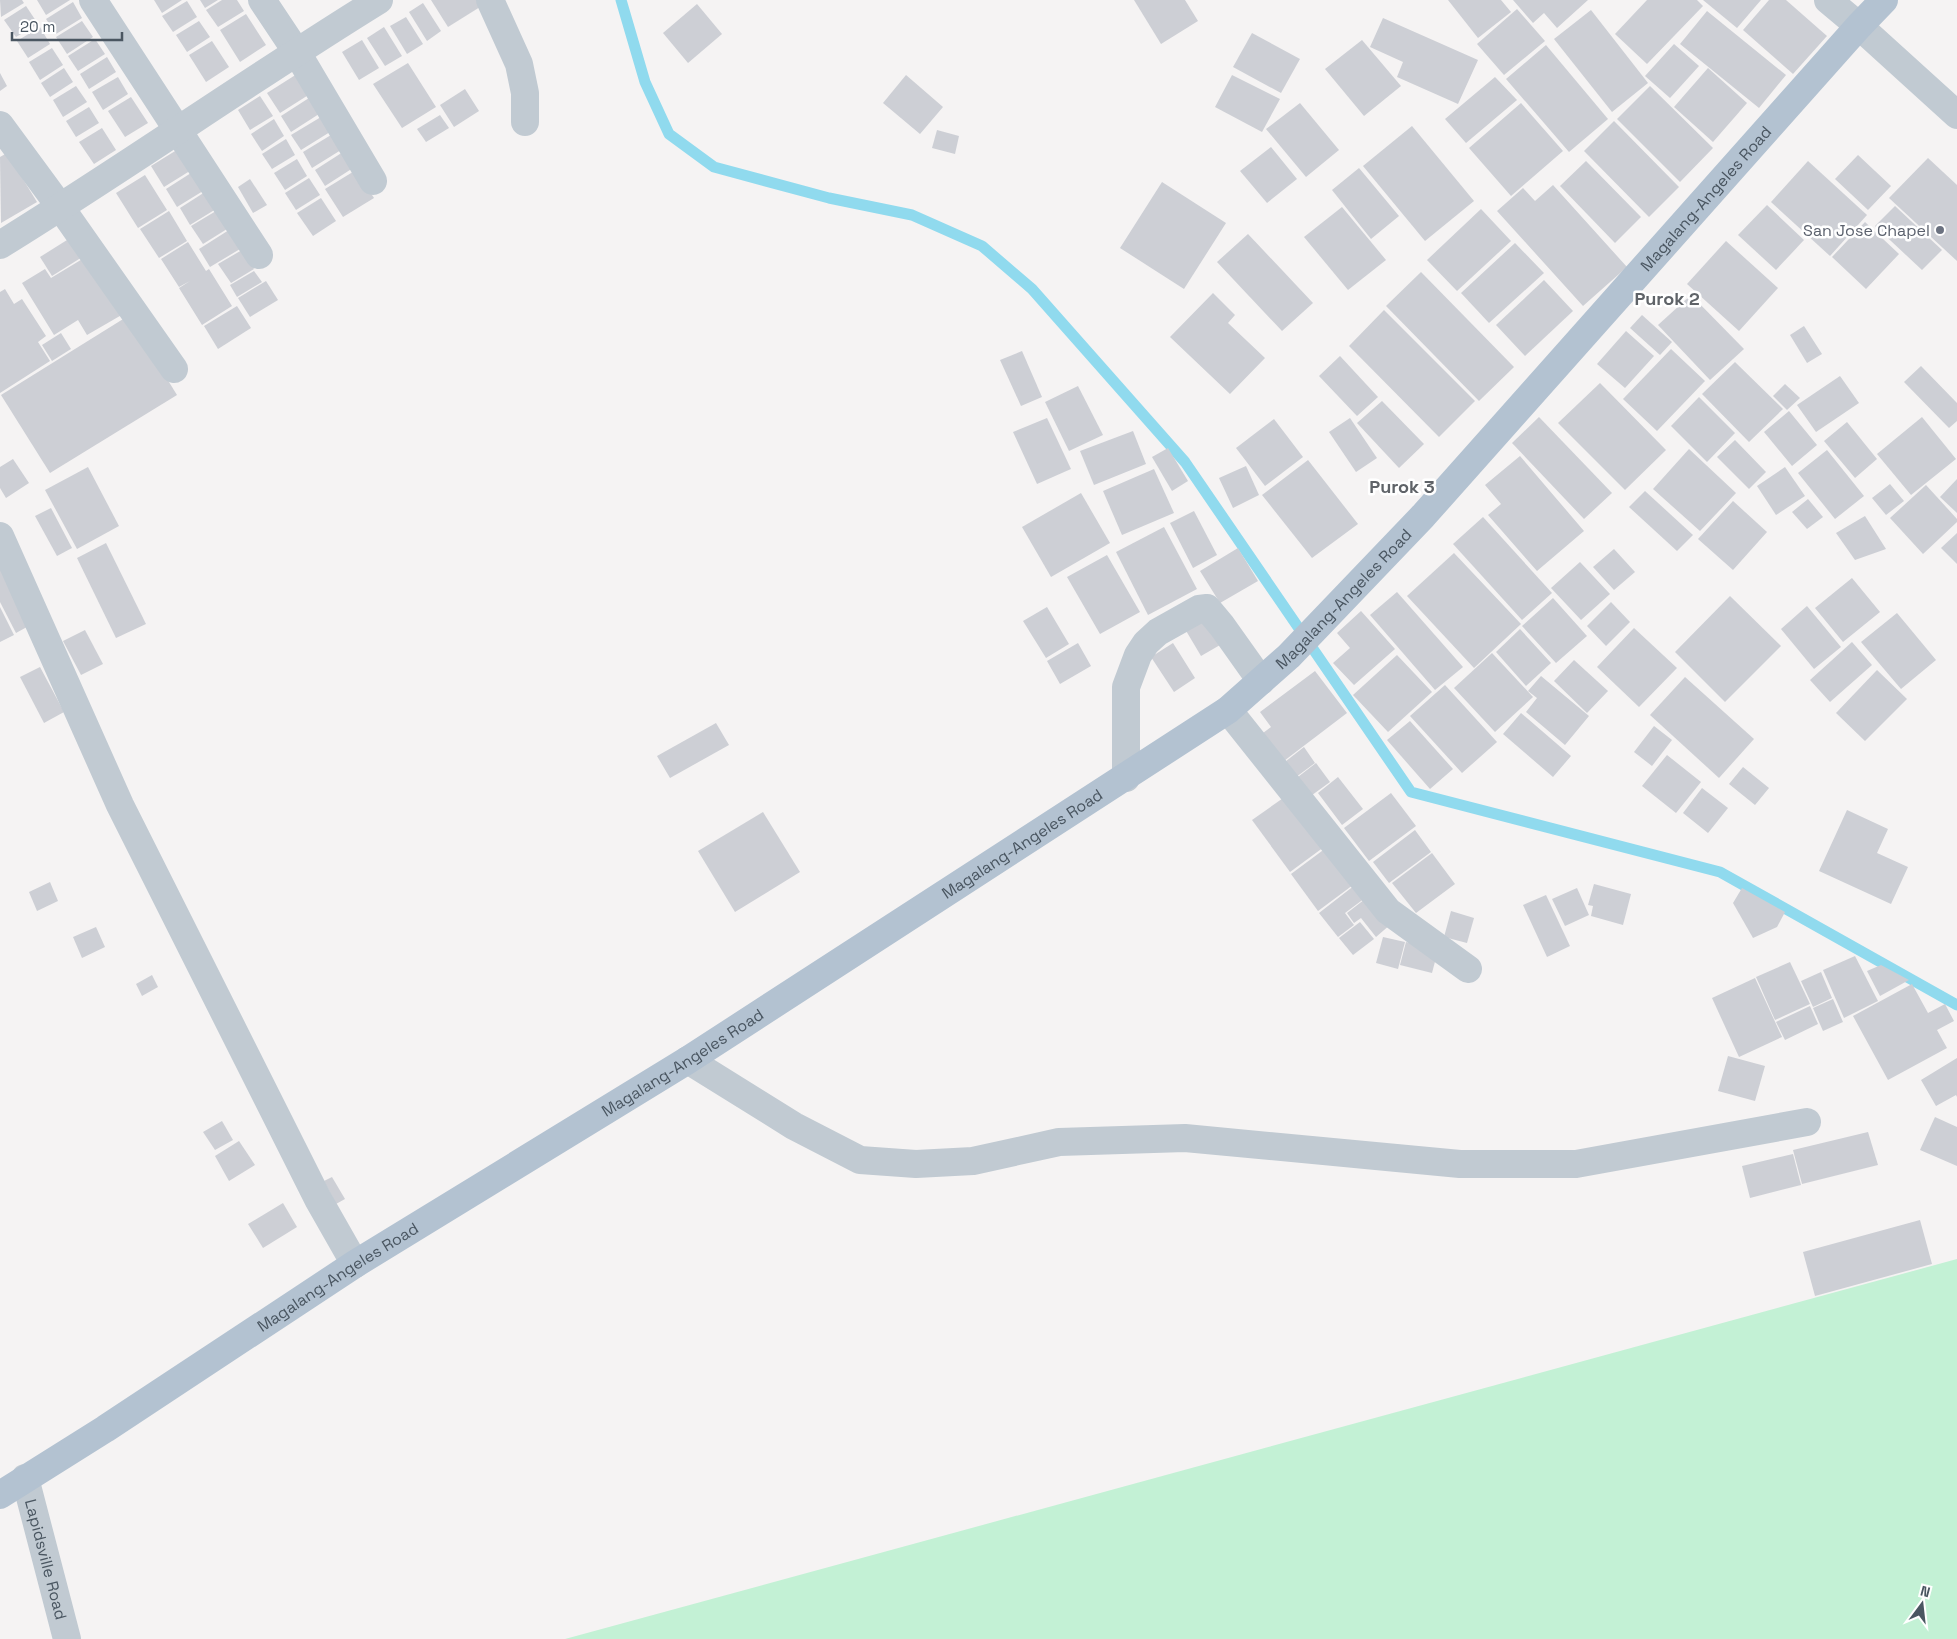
<svg xmlns="http://www.w3.org/2000/svg" width="1957" height="1639" font-family="'Space Grotesk',sans-serif">
<style>
.green{fill:#c3f1d5}
.lines{fill:none;stroke-linecap:round;stroke-linejoin:round}
.stream{stroke:#90daee;stroke-width:11}
.building{fill:#cdcfd5}
.minor{stroke:#c1cad2;stroke-width:28}
.major{stroke:#b3c2d1;stroke-width:28}
.worship-dot{fill:#6b7280;stroke:#fff;stroke-width:2}
.labels{text-anchor:middle;dominant-baseline:central;stroke-width:5;stroke-linejoin:round;paint-order:stroke}
.street-label{font-size:16px;fill:#4a5661;stroke:#fff}
.worship-label{font-size:16px;fill:#5b616d;stroke:#fff;text-anchor:end}
.neighbourhood-label{font-size:18px;font-weight:bold;fill:#5f6368;stroke:#fff}
</style>
<rect width="100%" height="100%" fill="#f5f3f3"/>
<polygon class="green" points="1957,1259 1957,1639 565,1639"/>
<g class="lines">
<polyline class="stream" points="621,0 645,82 669,134 714,167 829,198 912,215 982,246 1032,289 1185,462 1411,792 1720,872 1957,1005"/>
</g>
<g class="building">
<polygon points="0,0 22,0 24,3 1,17"/>
<polygon points="37,0 70,0 46,15"/>
<polygon points="154,0 182,0 162,13"/>
<polygon points="200,0 218,0 205,8"/>
<polygon points="222,0 237,0 244,11 218,27 206,10"/>
<polygon points="431,0 487,0 488,2 448,27"/>
<polygon points="1134,0 1185,0 1198,21 1161,44"/>
<polygon points="1448,0 1501,0 1511,12 1478,38"/>
<polygon points="1513,0 1588,0 1557,28 1544,13 1533,23"/>
<polygon points="1647,0 1697,0 1703,6 1647,64 1615,34"/>
<polygon points="1703,0 1761,0 1737,28"/>
<polygon points="1769,0 1786,0 1827,36 1793,74 1743,30"/>
<polygon points="187,1 197,17 173,32 162,16"/>
<polygon points="73,2 82,18 56,34 46,19"/>
<polygon points="423,3 441,31 427,41 409,12"/>
<polygon points="697,4 722,34 688,63 663,33"/>
<polygon points="26,6 38,24 16,37 4,20"/>
<polygon points="1517,9 1545,41 1504,75 1477,44"/>
<polygon points="1591,10 1648,83 1612,112 1554,39"/>
<polygon points="1707,11 1786,75 1759,108 1680,44"/>
<polygon points="246,14 266,45 240,62 220,30"/>
<polygon points="406,17 423,44 407,54 390,26"/>
<polygon points="1383,18 1478,60 1458,104 1397,77 1403,62 1370,47"/>
<polygon points="82,21 93,37 67,54 56,37"/>
<polygon points="199,21 210,37 187,52 176,35"/>
<polygon points="40,27 50,44 28,58 17,41"/>
<polygon points="384,27 402,56 385,66 367,38"/>
<polygon points="1252,33 1300,59 1281,93 1233,67"/>
<polygon points="95,39 105,54 78,71 68,56"/>
<polygon points="362,40 379,68 359,80 342,52"/>
<polygon points="1362,40 1401,86 1364,116 1325,69"/>
<polygon points="212,41 229,67 206,82 189,55"/>
<polygon points="1674,44 1699,66 1670,98 1645,76"/>
<polygon points="1546,45 1608,119 1569,152 1506,79"/>
<polygon points="52,48 63,65 40,80 29,62"/>
<polygon points="107,57 116,72 89,89 80,74"/>
<polygon points="408,63 436,107 402,128 373,84"/>
<polygon points="64,68 73,82 50,97 41,83"/>
<polygon points="1708,68 1747,103 1713,142 1674,107"/>
<polygon points="0,73 7,86 0,91"/>
<polygon points="297,74 310,94 280,113 267,93"/>
<polygon points="906,75 943,107 920,134 883,103"/>
<polygon points="1232,75 1280,99 1262,132 1215,107"/>
<polygon points="118,77 128,94 103,110 92,92"/>
<polygon points="1495,77 1517,100 1466,143 1445,119"/>
<polygon points="76,86 87,102 63,117 53,100"/>
<polygon points="1650,86 1713,148 1680,182 1617,119"/>
<polygon points="465,89 479,111 454,127 440,105"/>
<polygon points="260,96 273,116 250,130 238,110"/>
<polygon points="131,97 148,123 125,137 108,111"/>
<polygon points="309,98 319,114 291,132 281,116"/>
<polygon points="1300,103 1339,150 1306,177 1266,129"/>
<polygon points="1521,103 1563,151 1511,196 1469,148"/>
<polygon points="89,107 99,123 76,137 66,121"/>
<polygon points="440,115 449,128 426,142 417,129"/>
<polygon points="321,117 330,132 301,150 291,135"/>
<polygon points="274,119 284,136 262,151 251,134"/>
<polygon points="1614,121 1679,187 1649,217 1584,151"/>
<polygon points="1412,126 1474,201 1425,241 1363,166"/>
<polygon points="102,128 116,150 94,164 79,142"/>
<polygon points="937,130 959,136 955,154 932,148"/>
<polygon points="331,135 341,150 312,168 303,152"/>
<polygon points="286,139 295,155 272,169 262,154"/>
<polygon points="1271,147 1297,179 1267,203 1240,171"/>
<polygon points="180,148 193,169 164,187 151,166"/>
<polygon points="343,152 353,168 325,186 315,170"/>
<polygon points="7,153 37,202 1,223 0,157"/>
<polygon points="1858,155 1891,186 1868,210 1835,179"/>
<polygon points="1928,158 1957,185 1957,261 1889,198"/>
<polygon points="297,159 307,176 285,190 274,173"/>
<polygon points="1586,161 1641,217 1615,243 1560,186"/>
<polygon points="1808,161 1867,215 1830,256 1771,202"/>
<polygon points="1359,168 1399,216 1371,239 1332,190"/>
<polygon points="356,170 374,198 343,217 325,189"/>
<polygon points="191,173 203,191 177,207 166,189"/>
<polygon points="145,175 167,210 138,228 116,193"/>
<polygon points="309,178 320,195 296,210 285,193"/>
<polygon points="250,179 267,205 253,213 238,187"/>
<polygon points="1162,182 1226,223 1184,289 1120,248"/>
<polygon points="1553,185 1627,267 1583,306 1497,211 1523,188 1535,201"/>
<polygon points="205,192 216,209 190,225 180,208"/>
<polygon points="321,198 336,221 313,236 297,213"/>
<polygon points="1767,205 1804,240 1776,270 1738,235"/>
<polygon points="1895,206 1942,250 1922,270 1875,226"/>
<polygon points="1342,207 1386,260 1348,290 1304,237"/>
<polygon points="1481,209 1511,241 1457,291 1427,260"/>
<polygon points="169,211 187,241 159,258 140,229"/>
<polygon points="216,211 227,229 203,244 191,226"/>
<polygon points="1865,222 1899,254 1866,289 1832,257"/>
<polygon points="229,230 240,249 210,267 199,249"/>
<polygon points="1248,234 1313,303 1282,331 1217,262"/>
<polygon points="75,235 87,254 52,276 40,257"/>
<polygon points="1726,241 1778,288 1739,331 1687,284"/>
<polygon points="188,242 206,271 209,269 232,306 202,325 179,288 190,281 179,287 161,259"/>
<polygon points="1515,243 1544,273 1489,323 1461,293"/>
<polygon points="242,250 254,269 231,283 218,264"/>
<polygon points="89,255 125,313 87,335 78,320 54,335 22,283 45,269 51,278"/>
<polygon points="254,271 262,282 237,297 230,285"/>
<polygon points="1421,272 1514,367 1479,401 1386,306"/>
<polygon points="1544,280 1573,311 1525,356 1496,325"/>
<polygon points="266,281 278,300 250,317 238,298"/>
<polygon points="5,289 14,304 22,299 46,336 38,342 50,361 0,393 0,292"/>
<polygon points="1213,293 1235,315 1228,323 1265,358 1230,394 1170,337"/>
<polygon points="1691,295 1744,349 1710,380 1658,325"/>
<polygon points="237,306 251,328 218,349 204,326"/>
<polygon points="1384,310 1475,401 1439,437 1349,346"/>
<polygon points="1642,315 1672,342 1660,355 1630,328"/>
<polygon points="128,316 177,395 50,473 1,395"/>
<polygon points="1804,326 1822,354 1807,363 1790,335"/>
<polygon points="1626,331 1654,356 1625,388 1597,364"/>
<polygon points="61,333 71,349 52,361 42,345"/>
<polygon points="1671,349 1705,381 1657,431 1623,399"/>
<polygon points="1022,351 1042,397 1021,406 1000,360"/>
<polygon points="1340,356 1378,397 1357,416 1319,376"/>
<polygon points="1735,362 1783,409 1749,442 1702,394"/>
<polygon points="1921,366 1957,403 1957,421 1949,428 1904,382"/>
<polygon points="1840,376 1859,403 1816,432 1797,405"/>
<polygon points="1600,383 1666,450 1625,490 1558,423"/>
<polygon points="1785,384 1800,398 1787,410 1773,396"/>
<polygon points="1078,386 1103,435 1069,451 1045,402"/>
<polygon points="1699,397 1735,433 1707,462 1671,426"/>
<polygon points="1382,401 1424,444 1399,468 1357,423"/>
<polygon points="1789,411 1817,445 1792,466 1764,432"/>
<polygon points="1539,417 1612,493 1584,519 1512,443"/>
<polygon points="1922,417 1956,459 1911,495 1877,454"/>
<polygon points="1047,418 1071,469 1037,484 1013,432"/>
<polygon points="1350,418 1377,458 1356,472 1329,432"/>
<polygon points="1274,419 1303,457 1265,486 1236,448"/>
<polygon points="1847,422 1877,459 1855,478 1824,441"/>
<polygon points="1133,431 1146,464 1094,485 1080,451"/>
<polygon points="1735,440 1766,472 1749,489 1717,457"/>
<polygon points="1168,448 1188,481 1172,491 1152,457"/>
<polygon points="1689,449 1736,493 1700,531 1653,489"/>
<polygon points="1827,450 1864,496 1835,519 1798,473"/>
<polygon points="1520,456 1584,531 1537,571 1488,515 1501,504 1485,485"/>
<polygon points="13,459 29,483 6,498 0,488 0,467"/>
<polygon points="1308,460 1358,524 1312,558 1262,495"/>
<polygon points="1246,466 1259,495 1233,508 1219,478"/>
<polygon points="88,467 119,526 77,549 45,490"/>
<polygon points="1785,467 1805,496 1776,515 1757,486"/>
<polygon points="1154,469 1174,513 1122,535 1103,491"/>
<polygon points="1957,479 1957,513 1940,497"/>
<polygon points="1890,484 1904,501 1886,515 1872,498"/>
<polygon points="1926,485 1957,519 1957,522 1923,554 1890,518"/>
<polygon points="1645,491 1693,535 1677,551 1629,507"/>
<polygon points="1081,493 1110,543 1051,577 1022,527"/>
<polygon points="1808,499 1823,517 1807,529 1792,512"/>
<polygon points="1733,501 1767,532 1733,570 1698,539"/>
<polygon points="51,508 72,548 57,556 35,516"/>
<polygon points="1194,511 1217,555 1193,568 1170,523"/>
<polygon points="1865,516 1886,549 1855,560 1836,533"/>
<polygon points="1483,517 1552,593 1522,620 1453,544"/>
<polygon points="1164,527 1197,589 1148,615 1116,552"/>
<polygon points="1957,533 1957,564 1941,548"/>
<polygon points="106,543 146,624 116,638 77,558"/>
<polygon points="1238,548 1258,581 1220,603 1200,571"/>
<polygon points="1614,549 1635,572 1614,590 1593,567"/>
<polygon points="1454,553 1521,624 1474,668 1407,596"/>
<polygon points="1107,555 1140,612 1100,634 1067,577"/>
<polygon points="1580,562 1610,594 1581,620 1551,588"/>
<polygon points="0,565 36,622 16,633 0,602"/>
<polygon points="1852,578 1880,612 1843,642 1815,608"/>
<polygon points="1397,592 1463,667 1435,690 1370,615"/>
<polygon points="1730,596 1781,646 1725,702 1675,652"/>
<polygon points="1553,598 1587,636 1556,663 1522,626"/>
<polygon points="1611,602 1630,622 1606,646 1587,626"/>
<polygon points="1807,606 1841,647 1814,669 1781,629"/>
<polygon points="0,607 14,635 0,642"/>
<polygon points="1047,607 1069,644 1046,658 1023,621"/>
<polygon points="1361,611 1395,649 1354,685 1333,663 1350,648 1337,633"/>
<polygon points="1201,612 1220,645 1201,656 1182,624"/>
<polygon points="1897,613 1936,660 1901,689 1861,642"/>
<polygon points="1634,628 1677,668 1639,707 1597,667"/>
<polygon points="1520,629 1551,663 1526,686 1496,652"/>
<polygon points="85,630 103,664 81,675 63,641"/>
<polygon points="1852,642 1872,665 1830,702 1810,680"/>
<polygon points="1078,643 1091,666 1060,684 1047,661"/>
<polygon points="1173,643 1195,678 1174,692 1151,657"/>
<polygon points="1492,653 1533,697 1495,732 1454,688"/>
<polygon points="1397,655 1432,692 1388,732 1353,695"/>
<polygon points="1574,660 1608,691 1587,713 1554,681"/>
<polygon points="40,667 64,712 44,723 20,677"/>
<polygon points="1877,670 1907,699 1865,741 1836,713"/>
<polygon points="1315,671 1347,713 1280,764 1259,736 1271,727 1260,712"/>
<polygon points="1541,676 1589,716 1565,745 1526,712 1537,698 1528,691"/>
<polygon points="1685,677 1754,739 1719,778 1650,715"/>
<polygon points="1445,685 1497,742 1462,773 1410,716"/>
<polygon points="1521,713 1571,756 1553,777 1503,734"/>
<polygon points="1410,721 1453,769 1430,789 1387,740"/>
<polygon points="716,723 729,745 670,778 657,756"/>
<polygon points="1654,726 1672,740 1652,766 1634,752"/>
<polygon points="1304,747 1315,763 1292,780 1281,765"/>
<polygon points="1667,755 1701,782 1676,813 1642,786"/>
<polygon points="1316,763 1330,782 1308,798 1294,780"/>
<polygon points="1743,767 1769,788 1755,805 1729,784"/>
<polygon points="1338,777 1363,809 1342,825 1318,793"/>
<polygon points="1702,788 1728,808 1708,833 1683,813"/>
<polygon points="1391,793 1416,826 1369,861 1344,828"/>
<polygon points="1286,796 1324,847 1290,872 1252,820"/>
<polygon points="1847,810 1888,829 1877,853 1908,867 1891,904 1819,871"/>
<polygon points="763,812 800,872 735,912 698,851"/>
<polygon points="1415,830 1431,852 1389,883 1373,862"/>
<polygon points="1326,848 1353,885 1318,911 1291,874"/>
<polygon points="1432,853 1455,884 1416,913 1392,883"/>
<polygon points="50,882 58,901 37,911 29,892"/>
<polygon points="1594,884 1631,894 1623,925 1591,916 1593,906 1588,905"/>
<polygon points="1355,885 1365,898 1345,913 1354,925 1338,937 1319,913"/>
<polygon points="1577,888 1589,915 1565,926 1552,899"/>
<polygon points="1742,888 1785,912 1777,927 1753,938 1733,903"/>
<polygon points="1546,895 1570,946 1547,957 1523,905"/>
<polygon points="1369,896 1391,924 1376,937 1361,918 1354,923 1347,913"/>
<polygon points="1451,911 1474,918 1467,943 1444,937"/>
<polygon points="1360,922 1374,939 1353,955 1339,938"/>
<polygon points="96,927 105,947 82,958 73,937"/>
<polygon points="1383,937 1405,942 1398,969 1376,963"/>
<polygon points="1406,942 1425,947 1437,954 1432,973 1400,965"/>
<polygon points="1855,956 1878,1001 1844,1018 1823,970"/>
<polygon points="1790,962 1810,1004 1775,1020 1756,977"/>
<polygon points="1881,965 1909,980 1880,996 1867,971"/>
<polygon points="1821,972 1832,998 1813,1007 1801,981"/>
<polygon points="152,975 158,987 142,996 136,984"/>
<polygon points="1755,978 1782,1037 1739,1057 1712,998"/>
<polygon points="1912,984 1928,1013 1945,1004 1954,1021 1937,1030 1947,1048 1888,1080 1853,1016"/>
<polygon points="1833,999 1843,1022 1823,1031 1813,1008"/>
<polygon points="1810,1006 1818,1024 1785,1040 1776,1022"/>
<polygon points="1728,1056 1765,1066 1755,1101 1718,1091"/>
<polygon points="1957,1058 1957,1097 1956,1095 1936,1106 1921,1080"/>
<polygon points="1935,1117 1957,1127 1957,1166 1920,1150"/>
<polygon points="222,1121 233,1140 215,1150 203,1132"/>
<polygon points="1868,1132 1878,1165 1802,1184 1793,1150"/>
<polygon points="239,1141 255,1165 229,1181 215,1156"/>
<polygon points="1793,1154 1801,1185 1750,1198 1742,1166"/>
<polygon points="332,1177 345,1199 336,1204 324,1181"/>
<polygon points="283,1203 297,1227 263,1248 248,1224"/>
<polygon points="1920,1220 1932,1264 1815,1296 1803,1252"/>
</g>
<g class="lines">
<g class="minor">
<polyline points="93,0 259,255"/>
<polyline points="262,0 296,51 373,181"/>
<polyline points="490,0 519,64 525,93 525,122"/>
<polyline points="1828,0 1859,26 1957,115"/>
<polyline points="0,125 61,208 174,369"/>
<path d="M0,245C128,166 251,79 379,0"/>
<polyline points="0,536 120,805 318,1199 355,1264"/>
<polyline points="1228,710 1388,911 1468,969"/>
<polyline points="1126,778 1126,687 1138,655 1146,643 1158,632 1199,609 1207,608 1222,626 1261,681"/>
<polyline points="688,1060 794,1126 860,1160 916,1164 973,1161 1059,1142 1185,1138 1460,1164 1576,1164 1807,1122"/>
<path id="s1" d="M25,1478L67,1639"/>
</g>
<path class="major" id="s2" d="M0,1495L105,1429L355,1264L688,1060L1228,710L1289,656L1423,516L1859,26L1884,0"/>
</g>
<circle class="worship-dot" cx="1940" cy="230" r="5"/>
<g class="labels">
<g class="street-label">
<text stroke="none"><textPath href="#s2" startOffset="2158">Magalang-Angeles Road</textPath></text>
<text stroke="none"><textPath href="#s2" startOffset="1618">Magalang-Angeles Road</textPath></text>
<text stroke="none"><textPath href="#s2" startOffset="1212">Magalang-Angeles Road</textPath></text>
<text stroke="none"><textPath href="#s2" startOffset="808">Magalang-Angeles Road</textPath></text>
<text stroke="none"><textPath href="#s2" startOffset="402">Magalang-Angeles Road</textPath></text>
<text stroke="none"><textPath href="#s1" startOffset="84">Lapidsville Road</textPath></text>
</g>
<g class="worship-label">
<text x="1930" y="230">San Jose Chapel</text>
</g>
<g class="neighbourhood-label">
<text x="1667" y="298">Purok 2</text>
<text x="1402" y="486">Purok 3</text>
</g>
</g>
<g transform="translate(1922 1604) rotate(15)" stroke="#ffffff" stroke-width="4" paint-order="stroke">
<path d="M0-4L9 19L0 12L-9 19Z" fill="#4a5661"/>
<text y="-8" font-size="14" font-weight="bold" text-anchor="middle" fill="#4a5661">N</text>
</g>
<path d="M12 32v8h110v-8" fill="none" stroke="#4a5661" stroke-width="2.5"/>
<text x="20" y="32" font-size="15" fill="#4a5661" stroke="#ffffff" stroke-width="4" paint-order="stroke">20 m</text>
</svg>
